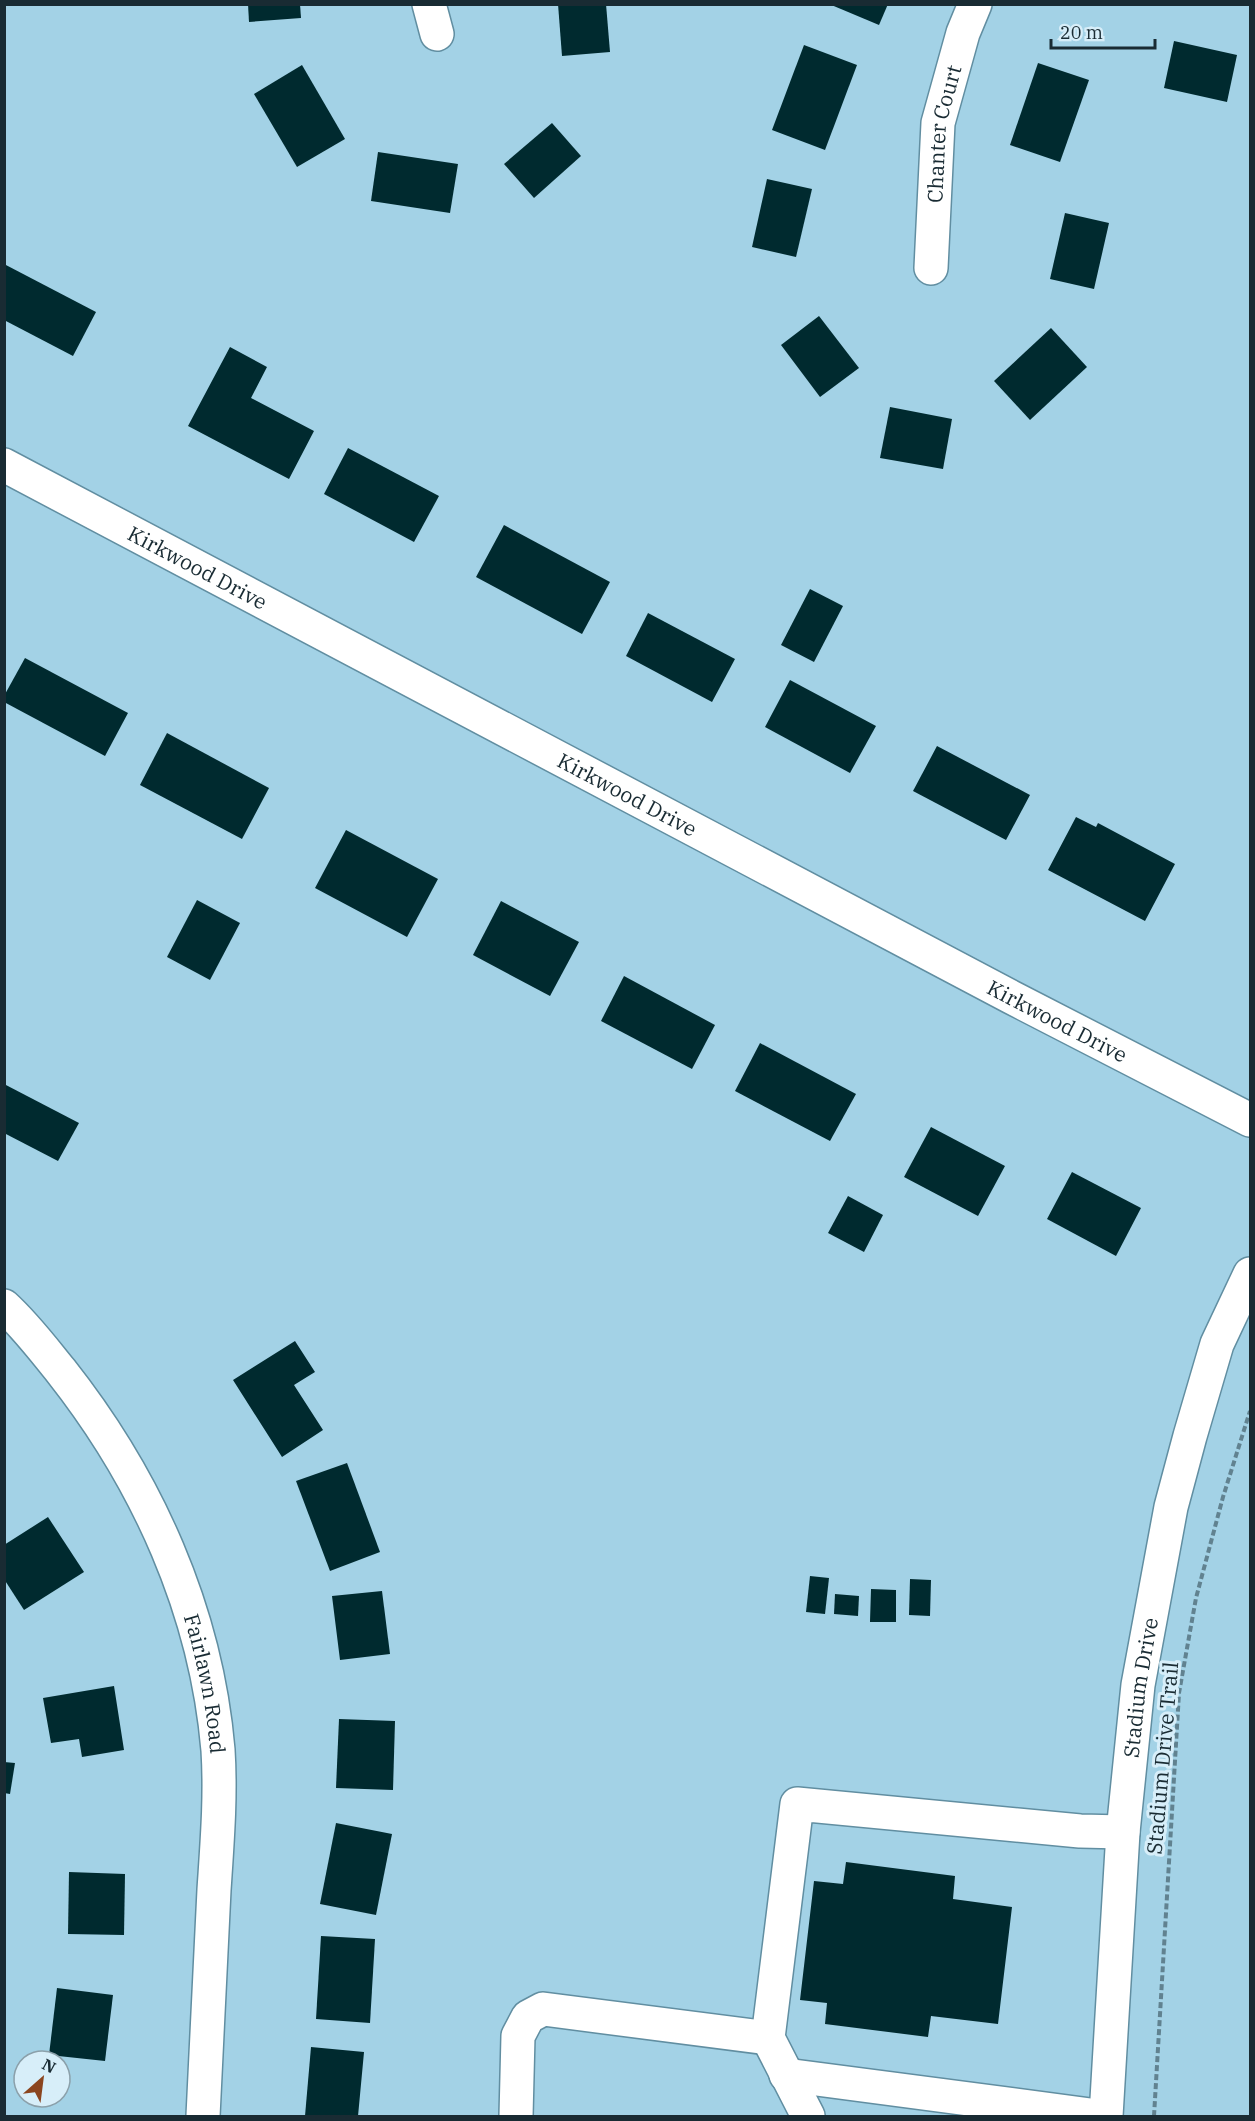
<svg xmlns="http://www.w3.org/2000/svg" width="1255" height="2121" font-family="'IBM Plex Serif',serif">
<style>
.building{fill:#002a2f}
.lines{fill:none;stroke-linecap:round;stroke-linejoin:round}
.minor-casing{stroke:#618ea1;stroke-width:36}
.path{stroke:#618290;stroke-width:4;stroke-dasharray:6 3;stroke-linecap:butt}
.minor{stroke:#fff;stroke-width:33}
.labels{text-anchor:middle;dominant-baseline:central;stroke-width:6;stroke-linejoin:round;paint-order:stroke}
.street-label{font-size:21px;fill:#192b33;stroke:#d7eef9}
</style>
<rect width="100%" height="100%" fill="#a3d2e6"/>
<g class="building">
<polygon points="248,4 300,4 301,18 249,22"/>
<polygon points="558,4 606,4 610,52 562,56"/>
<polygon points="829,4 888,4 879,25"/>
<polygon points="1174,41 1237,55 1227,102 1164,88"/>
<polygon points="804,45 857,65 825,150 772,130"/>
<polygon points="1038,63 1089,80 1060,162 1010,145"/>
<polygon points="302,65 345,139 297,167 254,94"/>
<polygon points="552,123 581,156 534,198 504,164"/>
<polygon points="378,152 458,164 450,213 371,201"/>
<polygon points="767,179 812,189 796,257 752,247"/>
<polygon points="1065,213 1109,223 1094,289 1050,279"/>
<polygon points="4,264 96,312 73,356 4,320"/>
<polygon points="819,316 859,368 820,397 781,345"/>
<polygon points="1051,328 1087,367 1030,420 994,381"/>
<polygon points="230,347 267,367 251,398 314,431 289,479 188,426"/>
<polygon points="890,407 952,419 943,469 880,458"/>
<polygon points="348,448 439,496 414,542 324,494"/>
<polygon points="504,525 610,582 582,634 476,577"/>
<polygon points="810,589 843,606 814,662 781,645"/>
<polygon points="648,613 735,659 712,702 626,656"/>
<polygon points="25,658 128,713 105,756 4,702 4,696"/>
<polygon points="790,680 876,726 850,773 765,727"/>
<polygon points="167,733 269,788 242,839 140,785"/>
<polygon points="937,746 1030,795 1006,840 913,791"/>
<polygon points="1076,817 1096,827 1098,823 1175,864 1145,921 1048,870"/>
<polygon points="346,830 438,879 407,937 315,888"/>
<polygon points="197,900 240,923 210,980 167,957"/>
<polygon points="501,901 579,942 550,996 473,955"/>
<polygon points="624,976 715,1025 692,1069 601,1021"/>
<polygon points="760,1043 856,1094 830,1141 735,1091"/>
<polygon points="4,1084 79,1123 58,1161 4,1133"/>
<polygon points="931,1127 1005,1166 978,1216 904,1177"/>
<polygon points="1072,1172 1141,1208 1116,1256 1047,1219"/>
<polygon points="848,1196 883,1215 864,1252 828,1233"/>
<polygon points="295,1341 315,1372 294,1385 323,1430 282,1457 233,1380"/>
<polygon points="347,1463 380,1552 330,1571 296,1481"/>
<polygon points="48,1517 84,1572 24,1610 4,1579 4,1545"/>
<polygon points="810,1576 829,1578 825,1614 806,1612"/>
<polygon points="910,1579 931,1580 930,1616 909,1615"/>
<polygon points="871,1589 896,1590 896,1622 870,1622"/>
<polygon points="382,1591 390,1654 340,1660 332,1596"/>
<polygon points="835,1594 859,1596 858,1616 834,1614"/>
<polygon points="114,1686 124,1750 82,1757 79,1739 51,1743 43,1698"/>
<polygon points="339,1719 395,1721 393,1790 336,1788"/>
<polygon points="4,1762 15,1763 10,1794 4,1793"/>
<polygon points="336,1823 392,1834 376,1915 320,1904"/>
<polygon points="846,1862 955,1876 953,1899 1012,1907 998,2024 931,2016 928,2037 825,2024 827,2003 800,2000 814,1881 843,1884"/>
<polygon points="69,1872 125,1874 124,1935 68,1934"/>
<polygon points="321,1936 375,1939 370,2023 316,2019"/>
<polygon points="57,1988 113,1995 105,2061 49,2055"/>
<polygon points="311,2047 364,2052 358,2116 305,2116"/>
</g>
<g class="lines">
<g class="minor-casing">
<g id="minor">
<polyline points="429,4 437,34"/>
<path id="s1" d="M931,268L938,123L963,33L975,4"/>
<path id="s2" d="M4,465L1011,997L1250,1120"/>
<path id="s3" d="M4,1306C26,1326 43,1349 61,1371C147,1480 206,1610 218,1750C221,1797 217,1844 214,1890C211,1966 207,2041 203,2116"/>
<polyline points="786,2075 1098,2116"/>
<polyline points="516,2116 518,2036 528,2017 543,2009 768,2038"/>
<polyline points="808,2116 768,2038 797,1804 1080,1831 1123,1832"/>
<path id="s4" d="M1106,2116L1123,1832L1138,1685L1171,1507L1190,1436L1217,1344L1250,1274"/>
</g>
</g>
<polyline class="path" points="1154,2116 1179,1693 1196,1598 1223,1497 1250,1411"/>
<use href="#minor" class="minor"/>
</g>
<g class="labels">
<g class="street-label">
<text stroke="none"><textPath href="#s1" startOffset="135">Chanter Court</textPath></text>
<text stroke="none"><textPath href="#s2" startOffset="219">Kirkwood Drive</textPath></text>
<text stroke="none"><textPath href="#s2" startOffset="705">Kirkwood Drive</textPath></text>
<text stroke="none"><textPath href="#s2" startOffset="1191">Kirkwood Drive</textPath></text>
<text stroke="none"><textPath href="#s3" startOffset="435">Fairlawn Road</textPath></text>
<text stroke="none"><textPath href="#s4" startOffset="430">Stadium Drive</textPath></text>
<text transform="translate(1162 1758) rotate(-85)">Stadium Drive Trail</text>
</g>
</g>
<rect width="1255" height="2121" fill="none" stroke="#192b33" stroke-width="12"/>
<g transform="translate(42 2079) rotate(28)"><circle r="28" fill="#d7eef9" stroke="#8ba0aa" stroke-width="1.5"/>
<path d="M0-4.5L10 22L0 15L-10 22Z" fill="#8b451f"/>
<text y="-9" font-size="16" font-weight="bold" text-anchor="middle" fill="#192b33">N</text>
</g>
<path d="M1051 39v9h104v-9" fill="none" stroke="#192b33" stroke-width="3"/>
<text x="1060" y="39" font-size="18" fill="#192b33" stroke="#d7eef9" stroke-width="4.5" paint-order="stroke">20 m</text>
</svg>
